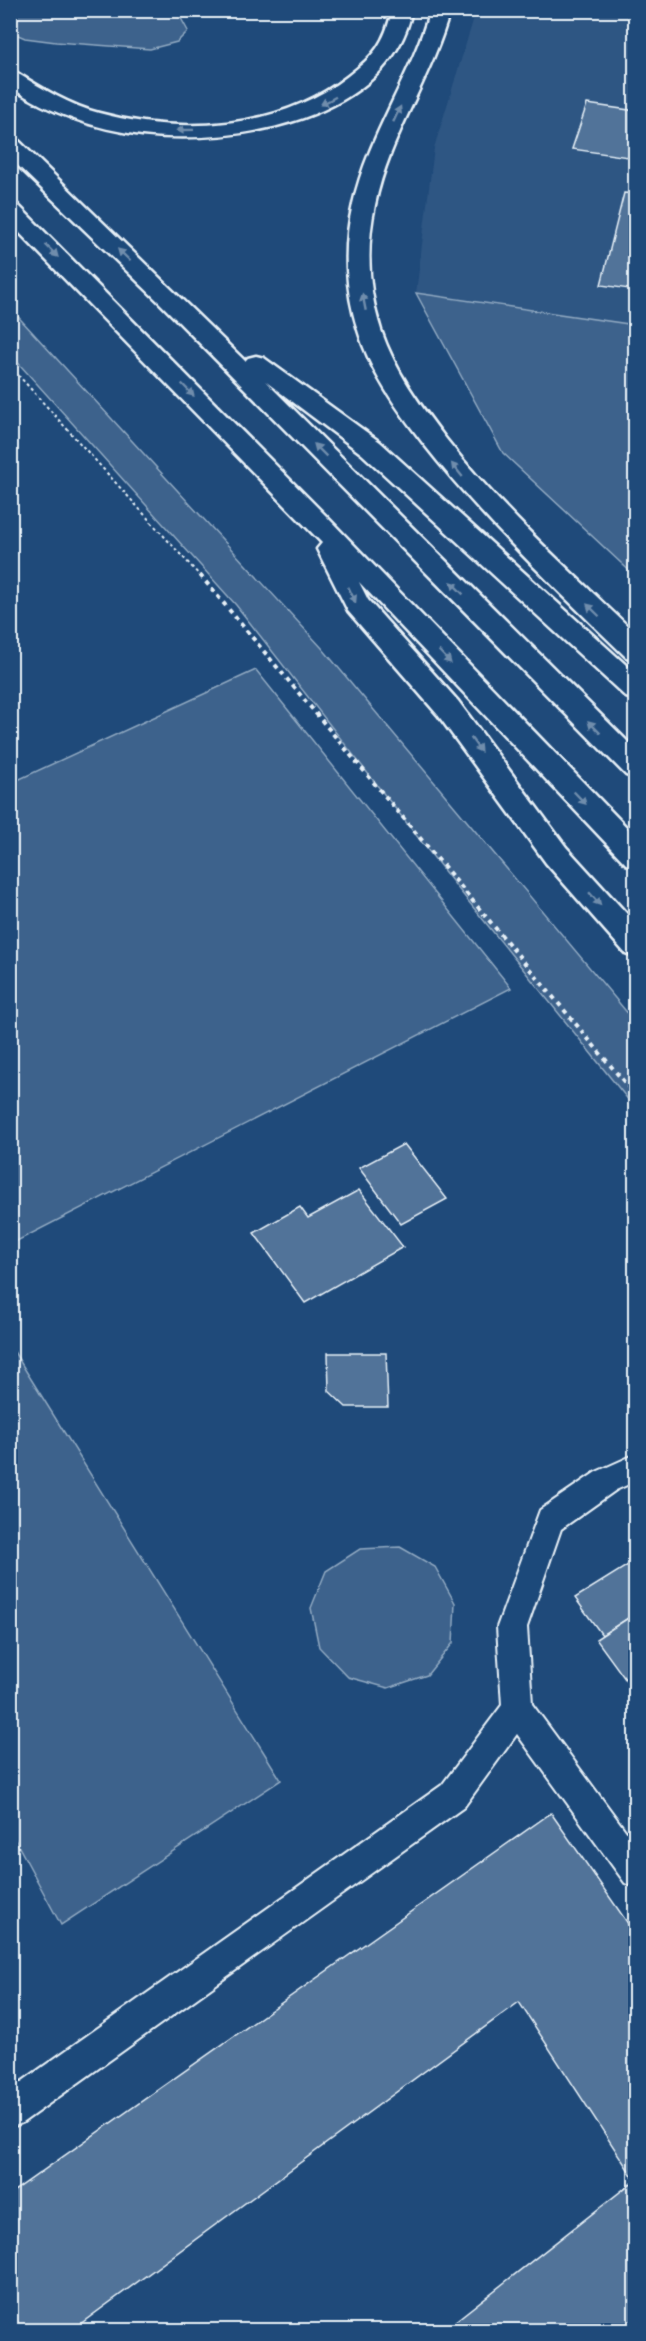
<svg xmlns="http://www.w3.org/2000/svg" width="646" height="2341" font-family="'Shantell Sans',sans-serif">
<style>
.built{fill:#2e5683}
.green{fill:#3c628c;stroke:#92aac2;stroke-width:1.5}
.building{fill:#517399;stroke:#e8f1f8;stroke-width:1.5}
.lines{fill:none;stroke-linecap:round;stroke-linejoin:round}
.service-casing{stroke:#e8f1f8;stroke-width:4}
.motorway-casing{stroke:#e8f1f8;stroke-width:5}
.path-far1{stroke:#e8f1f8;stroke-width:2;stroke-dasharray:3 3;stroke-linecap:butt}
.path{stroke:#e8f1f8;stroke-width:4;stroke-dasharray:4.5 4.5;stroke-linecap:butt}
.service{fill:#1f4a7a;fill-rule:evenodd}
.motorway{fill:#1f4a7a;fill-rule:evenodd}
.oneway{fill:#6f8dac}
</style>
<rect width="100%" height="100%" fill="#1f4a7a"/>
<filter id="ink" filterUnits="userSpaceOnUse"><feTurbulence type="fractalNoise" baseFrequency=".0167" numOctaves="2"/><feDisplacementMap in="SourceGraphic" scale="12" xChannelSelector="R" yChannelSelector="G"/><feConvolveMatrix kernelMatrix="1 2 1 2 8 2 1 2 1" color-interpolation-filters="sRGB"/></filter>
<g filter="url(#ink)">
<polygon class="built" points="476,11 635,11 635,325 416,293 434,148"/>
<g class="green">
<polygon points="10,11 177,11 188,31 177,42 150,49 56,42 25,38 11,32"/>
<polygon points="416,293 635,325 635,576 503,453"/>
<polygon points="11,309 322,648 635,1022 635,1108 456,886 236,605 11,355"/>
<polygon points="256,670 511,988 11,1244 11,783"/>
<polygon points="11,1347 281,1780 61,1925 11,1832"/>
<polygon points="400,1547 435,1567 455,1603 453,1643 427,1675 388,1688 348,1677 319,1647 311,1608 326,1571 360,1549"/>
</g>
<g class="building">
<polygon points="587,104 636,111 635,158 572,149"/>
<polygon points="624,193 636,194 636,290 601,285"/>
<polygon points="404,1144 447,1199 401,1224 359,1168"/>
<polygon points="359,1190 403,1247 305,1303 254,1233 300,1207 308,1218"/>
<polygon points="328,1353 386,1353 388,1407 346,1407 329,1391"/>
<polygon points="636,1560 636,1613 602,1635 575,1598"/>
<polygon points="636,1613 636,1694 596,1639"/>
<polygon points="551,1813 636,1935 636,2330 444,2330 635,2180 519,2002 72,2330 22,2330 10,2308 10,2194"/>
</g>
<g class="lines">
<g class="service-casing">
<polygon id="service" points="636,1454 636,1481 616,1490 561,1529 527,1627 532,1704 636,1845 636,1888 625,1883 517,1734 464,1807 22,2123 10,2128 10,2090 442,1785 502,1705 497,1627 540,1510 596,1472"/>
</g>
<g class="motorway-casing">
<g id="motorway">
<path d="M392,10H412C390,120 235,146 142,135C94,129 50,113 10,87V71L17,73C43,89 69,105 99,113C180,135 279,130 348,76C374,56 385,43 392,10Z"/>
<path d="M430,10H450C432,78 389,136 375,205C366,246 368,290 381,330C395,371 420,405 446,439C502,510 570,571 636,634V659L626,657C555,588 484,521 423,443C397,409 370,372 358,330C345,290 343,245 353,204C368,135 411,78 430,10Z"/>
<polygon points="10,139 18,140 245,361 248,358 256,356 264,358 380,442 636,674 636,700 626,697 362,454 265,381 636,750 636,778 626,775 158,301 10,158"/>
<polygon points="10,203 18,205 327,517 636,837 636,867 626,864 359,582 368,600 458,701 566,847 636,924 636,957 625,953 546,863 438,715 348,611 317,549 322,543 10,223"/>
</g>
</g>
<polyline class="path-far1" points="10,366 201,577"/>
<polyline class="path" points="200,575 636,1096"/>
<use href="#service" class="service"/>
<use href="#motorway" class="motorway"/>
</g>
<defs><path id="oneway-solid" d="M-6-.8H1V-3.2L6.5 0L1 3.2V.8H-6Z" transform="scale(1.5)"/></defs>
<g class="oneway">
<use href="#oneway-solid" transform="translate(328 101) rotate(152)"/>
<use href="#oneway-solid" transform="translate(397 114) rotate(-65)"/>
<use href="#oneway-solid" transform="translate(185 130) rotate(179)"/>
<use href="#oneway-solid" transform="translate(52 251) rotate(45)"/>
<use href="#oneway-solid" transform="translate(124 255) rotate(-136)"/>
<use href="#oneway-solid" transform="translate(364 302) rotate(-101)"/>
<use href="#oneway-solid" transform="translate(188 390) rotate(46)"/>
<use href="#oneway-solid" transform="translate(320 450) rotate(-135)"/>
<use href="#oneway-solid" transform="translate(457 470) rotate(-129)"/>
<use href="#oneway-solid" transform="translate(457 588) rotate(-135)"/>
<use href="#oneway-solid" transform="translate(352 595) rotate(65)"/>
<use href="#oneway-solid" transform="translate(593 610) rotate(-136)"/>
<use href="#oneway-solid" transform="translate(445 657) rotate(46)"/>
<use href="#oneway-solid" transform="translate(594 727) rotate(-135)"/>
<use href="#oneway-solid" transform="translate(476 745) rotate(54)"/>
<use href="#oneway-solid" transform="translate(580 798) rotate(46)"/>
<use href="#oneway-solid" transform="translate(595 899) rotate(49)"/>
</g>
</g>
<rect width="646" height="2341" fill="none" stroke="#1f4a7a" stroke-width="36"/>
<rect x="18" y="18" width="610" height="2305" fill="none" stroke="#e8f1f8" stroke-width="2" filter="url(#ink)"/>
</svg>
